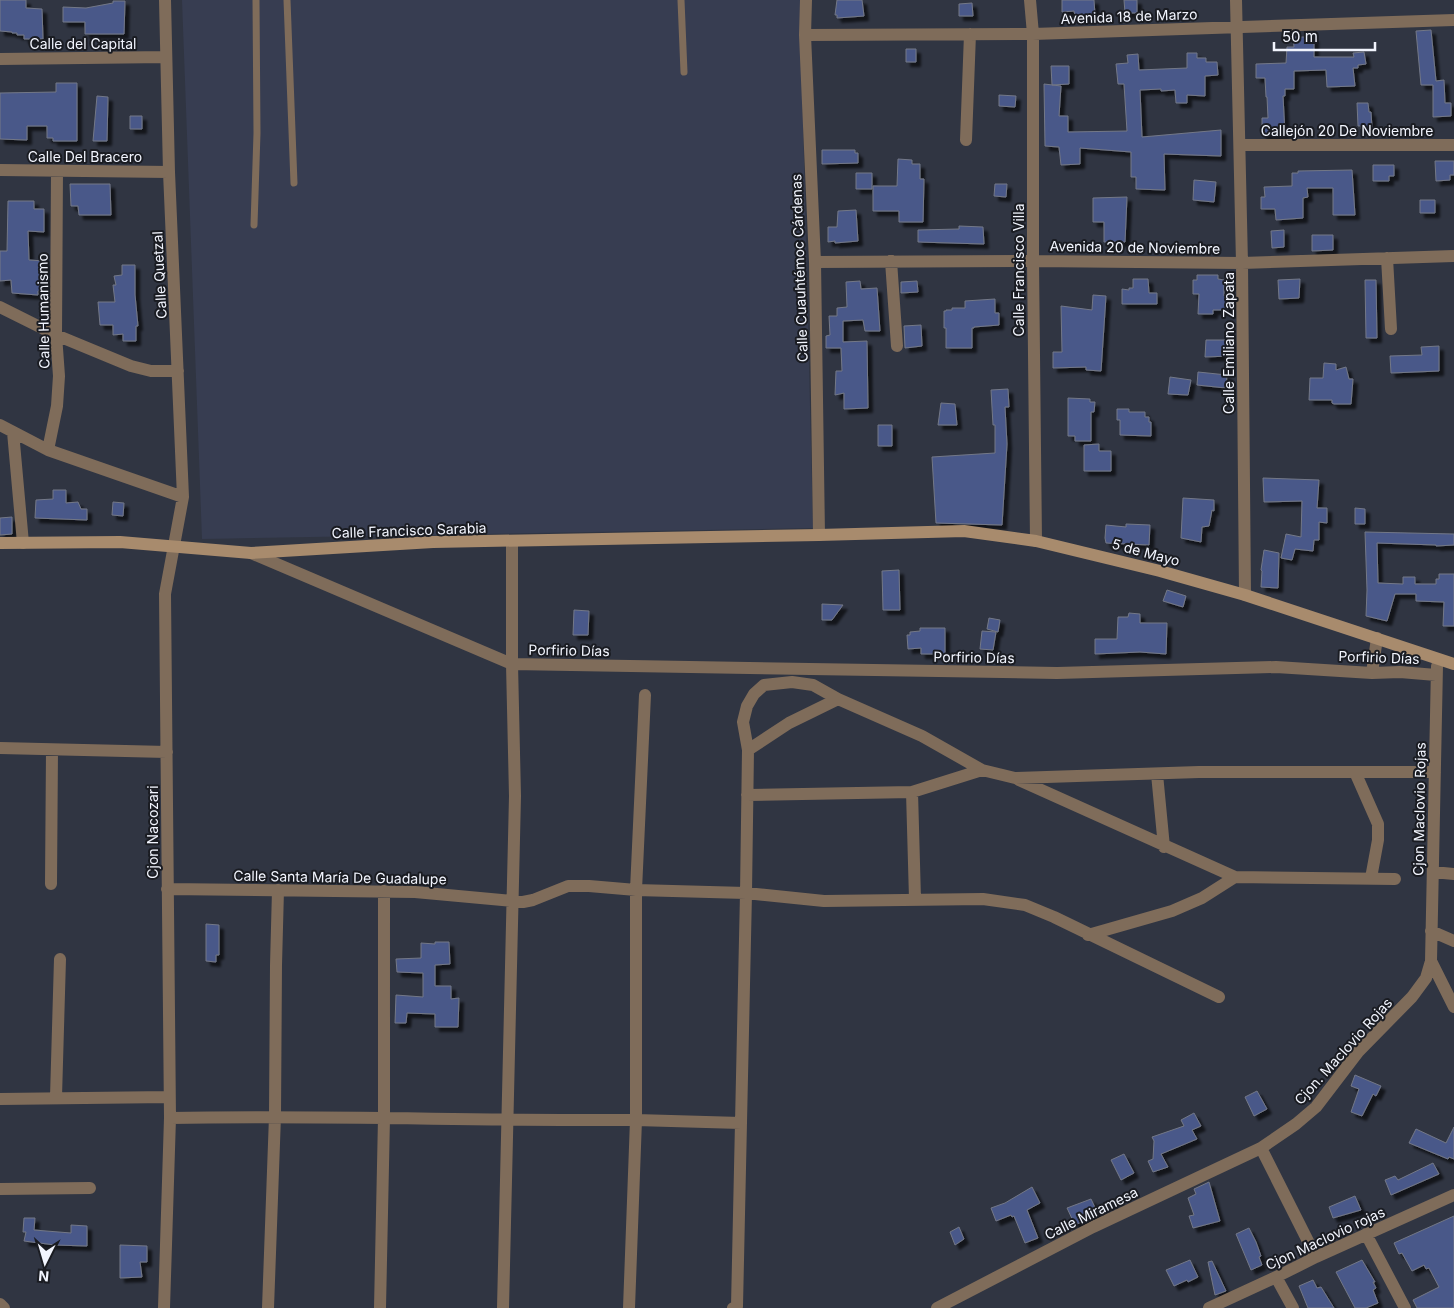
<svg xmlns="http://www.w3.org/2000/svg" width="1454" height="1308" font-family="Inter,sans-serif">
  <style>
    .built { fill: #373d51 }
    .building { fill: #4a5889; stroke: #737887; filter: url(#shadow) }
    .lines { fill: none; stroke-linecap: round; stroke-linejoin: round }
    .lane { stroke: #7f6c5a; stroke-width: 7 }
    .street { stroke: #7f6c5a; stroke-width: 12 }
    .secondary { stroke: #a88b6d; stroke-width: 12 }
    .labels { text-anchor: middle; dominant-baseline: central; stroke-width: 4; stroke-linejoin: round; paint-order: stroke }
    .street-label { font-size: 14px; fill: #f2f5fe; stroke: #1a1c22 }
  </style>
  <defs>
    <filter id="shadow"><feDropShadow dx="4.5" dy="4.5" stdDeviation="1" flood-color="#0009"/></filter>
  </defs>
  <rect width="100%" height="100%" fill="#303542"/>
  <path class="built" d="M182,0H800L813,528L202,539Z"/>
  <path class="building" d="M0,0H26V8L42,9L43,39H24V35H17V33H12V32L0,31Z
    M837,0H862L864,16L837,18V15H835Z
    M1062,0H1094L1095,15L1075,16L1074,11L1062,12Z
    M1124,0H1137V13H1125Z
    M113,1H125L124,34H85V22H63V7L86,8L113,3Z
    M972,3L973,16H959V4Z
    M1431,30L1436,81L1444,80L1445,103H1451V116L1433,117V85H1421L1416,31Z
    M1293,37H1314V57H1354L1353,53L1364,52L1366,64L1358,65V68H1353L1355,86L1327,87L1326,70L1294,71V89H1285V96H1283L1285,134L1262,135V118H1268L1267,97H1266L1265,78H1256V64L1286,63L1287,47H1294Z
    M906,49H916V62H906Z
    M1187,53H1197V58H1206V62H1217L1218,75L1205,76V96L1187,95V103H1176L1175,90L1161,91V89L1140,90L1142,137L1221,130V156L1164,154L1165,190L1136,189V177H1131V152L1080,148V164L1061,165L1059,147L1045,146L1044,84L1061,86L1059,116H1068V132L1127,131L1124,84H1118L1116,64L1128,63L1127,55L1138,54L1139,70L1187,68Z
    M1051,66H1069V84L1052,85Z
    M56,83H77V141H53V138H47V126H27V140L0,139V93L56,92Z
    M999,95L1016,96L1015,107L999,106Z
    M97,96L108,97L107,141H93Z
    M1357,103H1368L1369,112H1371L1372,128L1361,129V126H1358Z
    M130,116H142V129H130Z
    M822,150H855V153H858V163L822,164Z
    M898,159L912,160V164H920V179H924L923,222H899V211H873V186H897Z
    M1435,161H1454V175H1450V180L1436,181Z
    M1373,165H1394V176H1389V181H1373Z
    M1352,170L1355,215H1333V188H1307L1308,197L1303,198V218L1276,220L1275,209H1261V197H1265L1264,187L1292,186V173H1298V171Z
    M856,173H872V189H856Z
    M1194,180L1216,182L1214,202L1193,200Z
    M70,184H110L111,215H79L78,206H71Z
    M995,184H1007L1006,197L994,196Z
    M1127,197L1125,242H1104V222H1093V198Z
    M1420,200H1435V213H1420Z
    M8,201H34V209H44V232L28,231L29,260L45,261V292L38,291V295L12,293L11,280L0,281V251H7Z
    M856,210L858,241L835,243V241L828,242V227H837L838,211Z
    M959,226L983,227L984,244L918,242V230L959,229Z
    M1284,230V247L1272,248L1271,231Z
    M1312,235H1333V250L1312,251Z
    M122,265H135V295L138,326H136V341H123V334L113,335V325H100L98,302H115L113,285H116L114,276L122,275Z
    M1197,275H1218V279L1224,280V296H1229V310H1213V314H1198L1199,294H1193V280H1197Z
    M1133,279H1148L1149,293H1157V304H1122V289L1129,290V288H1133Z
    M1300,279L1299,298L1279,299L1278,280Z
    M1365,280H1376L1377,338H1366Z
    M860,281L861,289L877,288L880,331H865L863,320L843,321V342L867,341L868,408L844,409V393L835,395L836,371H842L841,348H826V336L830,335L829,316H837V308L847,307L846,282Z
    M917,281L918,292L901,293V282Z
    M1093,295L1106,296L1101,371L1086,370V367L1053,368V352H1062L1061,306L1092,310Z
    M995,299V313H999V325L974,327V328H972V348H946V328H944V311H946V310H952V308H965V301Z
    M921,325L922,346L905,348L904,326Z
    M1206,340H1230V356L1205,357Z
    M1439,346V371L1391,373L1390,356L1422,355L1421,347Z
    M1324,363L1336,364V370L1346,367L1349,379H1353L1351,404H1334L1332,403V400H1309L1310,378H1323Z
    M1198,372L1227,375L1226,388L1197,385Z
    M1170,377L1191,380L1188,395L1168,394Z
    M1008,389L1009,407H1005L1007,444L1002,525L936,523L932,457L995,453V425H993L991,390Z
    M1068,398L1090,399V402H1095L1094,412H1091V441H1075V436H1068Z
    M941,403L955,404L957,425H938Z
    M1117,409H1129V412H1145V417H1149V422H1151V436L1120,435V420H1117Z
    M878,425H892V446H878Z
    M1099,444V451H1111V471H1084V445Z
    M1263,478L1319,480L1317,508H1327V523L1319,522V540H1314L1313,551L1295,549L1292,560L1281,558L1286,534L1301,537L1302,501L1264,502Z
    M53,490H66V503L78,502L81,509H87V520L35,518L36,500L53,499Z
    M1183,498L1214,500V511L1212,510L1209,526L1202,527L1201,542L1181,538Z
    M113,502L124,503L123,516L112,515Z
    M1355,508L1365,509V524H1355Z
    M12,517V534L0,535V518Z
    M1126,524L1150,525L1149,545L1106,543L1105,538L1106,525L1126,527Z
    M1365,532L1454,534V545L1436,546V545L1377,543L1378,583L1403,584V577H1415V584H1436V579H1439V574H1454V626H1443L1444,602L1416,601V594H1395L1387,621L1366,616L1367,590Z
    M1264,550L1279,553L1278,588L1261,587L1262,571L1261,570Z
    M899,570L900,610H883L882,571Z
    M1167,590L1186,596L1183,607L1163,601Z
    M822,604L843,605L832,620H822Z
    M574,610L589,611L588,635H573Z
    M1129,613L1140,614V623H1167L1166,654L1140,652L1095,654V639H1117L1118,617H1128Z
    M989,618L1000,620L998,632L987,629Z
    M920,628H945V654H921V648L908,649L907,635H910V632L920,631Z
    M982,631L996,632L993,650L980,649Z
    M206,924L219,925V955H216V962L206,961Z
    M435,942H449L450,964L435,965V986H451V999L459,998L458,1027H435V1014L407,1013L406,1023H395L396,995L423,997V973L397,972L396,959L421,958V943L435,944Z
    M1355,1075L1381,1086L1376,1096L1373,1094L1362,1116L1351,1112L1359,1089L1351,1086Z
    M1257,1091L1267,1109L1254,1116L1245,1097Z
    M1194,1113L1201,1126L1192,1130L1197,1139L1161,1154L1168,1167L1153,1172L1148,1161L1153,1159L1154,1141L1152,1137L1184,1126L1181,1120Z
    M1454,1127V1159L1449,1157L1448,1159L1409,1143L1416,1129L1446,1143Z
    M1124,1154L1134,1173L1121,1180L1111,1160Z
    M1433,1163L1439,1174L1391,1195L1385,1180L1395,1176L1398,1180Z
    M1209,1182L1220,1221L1193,1228L1189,1216L1194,1215L1188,1198L1196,1194L1194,1189Z
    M1032,1187L1040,1203L1027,1210L1038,1238L1025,1243L1014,1216L1012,1217L1011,1215L996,1221L991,1208L1005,1203Z
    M1355,1196L1361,1210L1333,1218L1329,1207Z
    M1091,1199L1098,1214L1075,1225L1067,1208Z
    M1454,1216V1308H1417L1413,1300L1439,1287L1429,1268L1426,1269L1424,1265L1412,1271L1402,1253L1399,1254L1394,1243Z
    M24,1218H35L34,1230L71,1233V1225L87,1226V1246L55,1245L24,1241L26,1232H23Z
    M959,1227L964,1239L955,1245L950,1232Z
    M1249,1228L1256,1242L1261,1256L1259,1257L1262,1265L1251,1270L1236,1234Z
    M120,1245L147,1246V1262H140L142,1277L120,1278Z
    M1190,1260L1198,1277L1188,1282L1187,1280L1174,1286L1166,1270Z
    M1362,1260L1375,1282H1373L1376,1288L1373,1290L1378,1303L1366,1308H1355L1336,1272Z
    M1212,1261L1226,1291L1215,1295L1208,1262Z
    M1313,1280L1317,1288L1321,1287L1334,1308H1308L1299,1286Z"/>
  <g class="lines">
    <path class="lane" d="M287,0L294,183
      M681,0L684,72
      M254,225L257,133L256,0"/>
    <path class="street" d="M806,0L805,35L815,262L819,535
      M1030,0L1033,34V261L1036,541
      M1236,0L1242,263L1245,595
      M805,35L1033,34L1454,20
      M0,59L166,57
      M966,140L970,34
      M1240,145H1454
      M0,170L169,172
      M1387,258L1391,329
      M891,261L897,346
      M815,262L1033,261L1242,263L1454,256
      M0,307L56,335L131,366L151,371H178
      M0,425L48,450L183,497
      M13,432L23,543
      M48,450L57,406L59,376L56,335L57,171
      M251,553L512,664L1057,673L1276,667L1372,673L1400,672L1436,675
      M1372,673L1377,638
      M0,748L167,752
      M748,750L789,723L838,699
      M1355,772L1378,824V840L1371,878
      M1157,774L1164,847
      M1019,780L1235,877L1202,898L1172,911L1088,935
      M912,792L915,899
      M747,795L912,792L982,770
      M1433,872L1454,874
      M1235,877L1395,879
      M51,884L52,750
      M167,889L415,892L523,902L533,900L568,886H589L636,890L746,893L748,750L743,722L747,706L754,694L764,685L792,682L813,685L838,699L922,736L982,770L1015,778L1199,772H1435
      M1431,931L1454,941
      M1431,961L1454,1007
      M56,1097L60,959
      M0,1099L169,1097
      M170,1118C325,1115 481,1121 636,1120V890L645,695
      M1261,1148L1316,1257
      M0,1189L90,1188
      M1366,1234L1405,1308
      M1276,1277L1293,1308
      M0,1304L4,1308
      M164,1308L170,1118L165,594L183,497L169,172L165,0
      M268,1308L275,1116L276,965L278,890
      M380,1308L384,1118V891
      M503,1308L515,796L512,664V541
      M629,1308L636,1120L741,1123
      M733,1308L737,1306L746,893L824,901L983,899L1025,905L1054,917L1219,997
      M937,1308L1093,1227L1261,1148L1296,1124L1316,1107L1358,1052L1412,997L1426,978L1431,961L1437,666
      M1209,1308L1276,1277L1316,1257L1454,1195"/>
    <path class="secondary" d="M0,543L120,542L251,553L433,542L819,535L964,531L1036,541L1160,571L1245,595L1454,664"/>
  </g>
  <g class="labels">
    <g class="street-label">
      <text transform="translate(1129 16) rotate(-2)">Avenida 18 de Marzo</text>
      <text x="83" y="43">Calle del Capital</text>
      <text x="1347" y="130">Callejón 20 De Noviembre</text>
      <text x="85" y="156">Calle Del Bracero</text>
      <text transform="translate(1135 247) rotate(1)">Avenida 20 de Noviembre</text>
      <text transform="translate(799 268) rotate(-92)">Calle Cuauhtémoc Cárdenas</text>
      <text transform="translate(1018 270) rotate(-90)">Calle Francisco Villa</text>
      <text transform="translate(159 275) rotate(-93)">Calle Quetzal</text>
      <text transform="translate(43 311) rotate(-91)">Calle Humanismo</text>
      <text transform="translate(1228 343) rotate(-90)">Calle Emiliano Zapata</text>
      <text transform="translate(409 530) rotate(-2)">Calle Francisco Sarabia</text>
      <text transform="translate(1146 552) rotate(15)">5 de Mayo</text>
      <text transform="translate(569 650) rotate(1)">Porfirio Días</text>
      <text transform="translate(974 657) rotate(1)">Porfirio Días</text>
      <text transform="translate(1379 657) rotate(2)">Porfirio Días</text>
      <text transform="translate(1419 809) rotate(-89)">Cjon Maclovio Rojas</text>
      <text transform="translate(152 832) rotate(-90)">Cjon Nacozari</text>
      <text transform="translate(340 877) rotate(1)">Calle Santa María De Guadalupe</text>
      <text transform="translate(1343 1051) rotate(-48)">Cjon. Maclovio Rojas</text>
      <text transform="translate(1091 1213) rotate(-26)">Calle Miramesa</text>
      <text transform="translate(1325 1238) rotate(-25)">Cjon Maclovio rojas</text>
    </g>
  </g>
  <g transform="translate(45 1263) rotate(185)" stroke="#1a1c22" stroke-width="4" paint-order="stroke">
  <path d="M0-4L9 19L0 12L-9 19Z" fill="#f2f5fe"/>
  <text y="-8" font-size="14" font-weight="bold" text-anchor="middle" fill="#f2f5fe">N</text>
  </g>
  <path d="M1274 42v8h101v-8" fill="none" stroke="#f2f5fe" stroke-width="2.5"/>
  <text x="1282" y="42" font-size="15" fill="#f2f5fe" stroke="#1a1c22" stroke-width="4" paint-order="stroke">50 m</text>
</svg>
